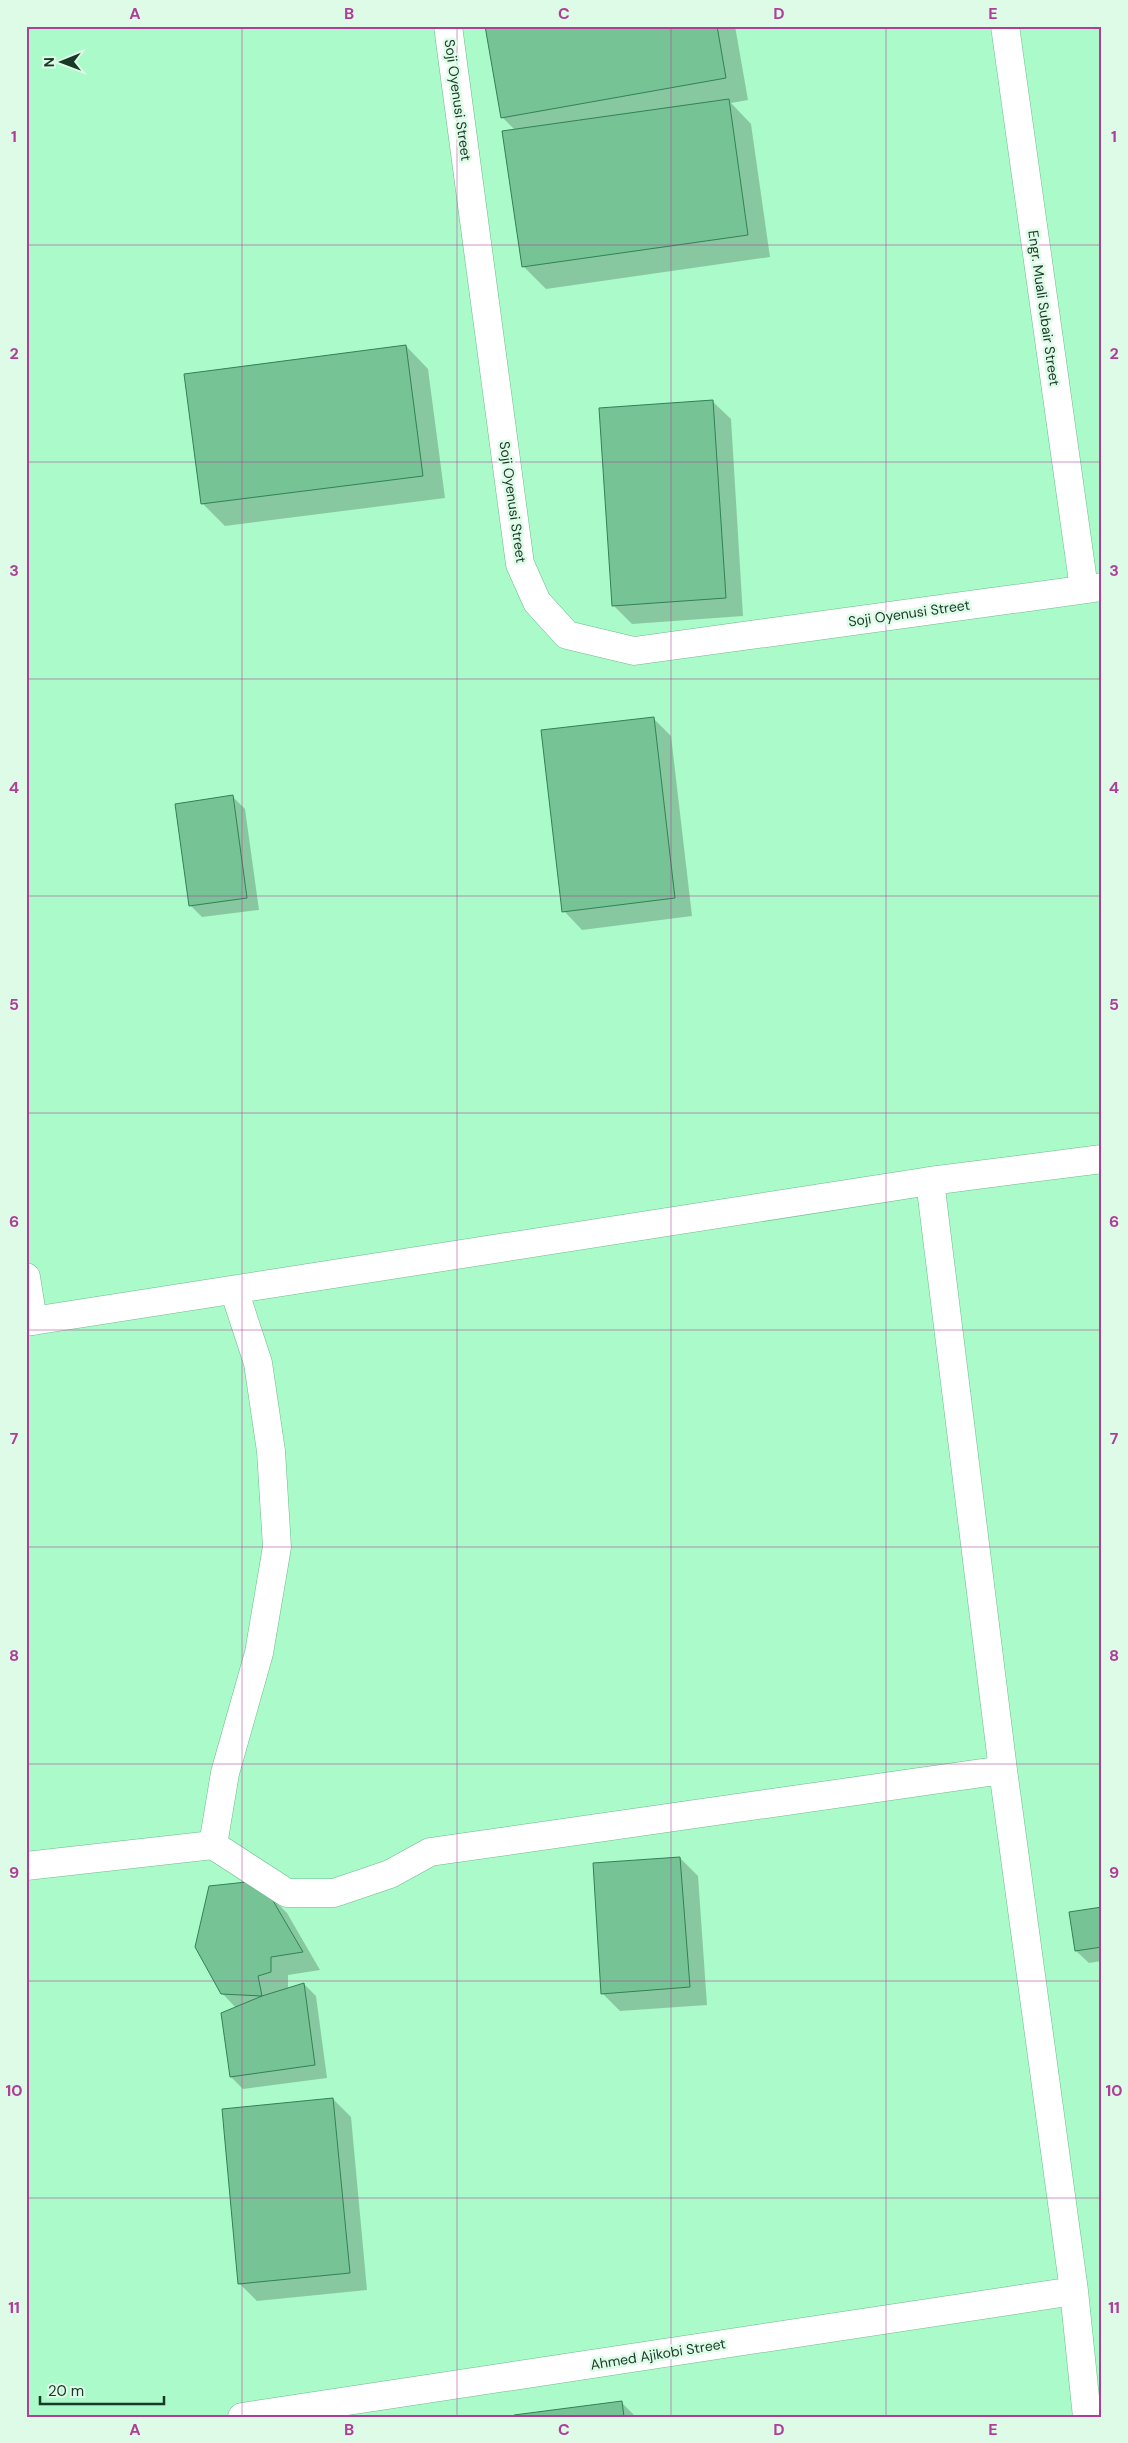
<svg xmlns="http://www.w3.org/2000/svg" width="1128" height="2443" font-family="'DM Sans',sans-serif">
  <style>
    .shadow { fill: #0003 }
    .building { fill: #76c496; stroke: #328156 }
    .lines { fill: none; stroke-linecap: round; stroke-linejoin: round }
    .street-casing { stroke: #6dbb8d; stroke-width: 29 }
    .street { stroke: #fff; stroke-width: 28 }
    .grid { fill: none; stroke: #b03e99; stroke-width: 1; stroke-opacity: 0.55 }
    .labels { text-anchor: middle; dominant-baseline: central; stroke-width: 5; stroke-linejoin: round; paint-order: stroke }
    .street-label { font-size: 14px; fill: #183927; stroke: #ddfbe7 }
    .neatline { fill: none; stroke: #b03e99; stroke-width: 2 }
    .grid-label { font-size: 16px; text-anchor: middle; font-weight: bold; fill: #b03e99 }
  </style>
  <rect width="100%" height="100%" fill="#abfac9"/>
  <path class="shadow" d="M486,26H735L748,100L731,103L751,124L770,257L546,289L523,266L516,131L502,117Z
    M406,346L428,369L445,498L225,526L202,503Z
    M712,401L731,419L743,616L632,624L614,606L601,409Z
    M653,718L671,736L692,916L582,930L564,911Z
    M232,796L245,809L259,910L202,917L190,905Z
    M680,1858L698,1876L707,2005L620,2011L602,1993Z
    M256,1882L287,1913L320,1970L288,1975V1989L304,1984L316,1996L327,2078L243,2089L231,2077L236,2008L222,1993Z
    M1102,1908V1961L1089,1963L1076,1951Z
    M333,2099L351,2117L367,2290L257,2301L239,2283Z
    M621,2402L636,2417H515Z"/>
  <path class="building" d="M485,26H717L726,78L501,118Z
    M729,99L748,235L522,267L502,131Z
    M406,345L423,476L201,504L184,374Z
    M713,400L726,598L612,606L599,408Z
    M654,717L675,898L562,912L541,730Z
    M233,795L247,898L189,906L175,804Z
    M680,1857L690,1987L601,1994L593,1863Z
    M256,1881L269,1894L303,1952L271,1957V1972L258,1976L262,1996L221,1994L195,1947L209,1886Z
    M1102,1907V1947L1075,1951L1069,1912Z
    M304,1983L315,2065L230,2077L221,2013L262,1996Z
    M333,2098L350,2273L238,2284L222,2109Z
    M622,2401L624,2417H514V2415Z"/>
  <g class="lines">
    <defs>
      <path id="street" d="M448,26L520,564L537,602L567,635L634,651L1102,587
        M1005,26L1084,589
        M930,1181L1003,1770L1074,2291L1087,2417
        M26,1277L33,1321
        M26,1322L930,1181L1102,1159
        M213,1845L287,1893H334L390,1874L430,1852L1003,1770
        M26,1866L213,1845L225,1773L259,1653L277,1547L271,1451L258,1363L234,1290
        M242,2417L1074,2291"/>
    </defs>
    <use href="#street" class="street-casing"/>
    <use href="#street" class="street"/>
  </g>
  <path class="grid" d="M242,26V2417M457,26V2417M671,26V2417M886,26V2417M26,245H1102M26,462H1102M26,679H1102M26,896H1102M26,1113H1102M26,1330H1102M26,1547H1102M26,1764H1102M26,1981H1102M26,2198H1102"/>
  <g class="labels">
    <g class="street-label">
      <text transform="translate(458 100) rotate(82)">Soji Oyenusi Street</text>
      <text transform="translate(1044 308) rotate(82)">Engr. Muali Subair Street</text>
      <text transform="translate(513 502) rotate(82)">Soji Oyenusi Street</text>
      <text transform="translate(909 613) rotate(-8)">Soji Oyenusi Street</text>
      <text transform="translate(658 2354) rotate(-9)">Ahmed Ajikobi Street</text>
    </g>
  </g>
  <rect width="1128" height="2443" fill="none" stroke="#ddfbe7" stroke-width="55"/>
  <g transform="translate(62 62) rotate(269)" stroke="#ddfbe7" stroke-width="4" paint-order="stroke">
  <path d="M0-4L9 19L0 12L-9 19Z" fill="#183927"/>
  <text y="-8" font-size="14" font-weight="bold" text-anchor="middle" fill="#183927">N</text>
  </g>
  <path d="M40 2396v8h124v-8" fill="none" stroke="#183927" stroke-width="2.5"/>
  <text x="48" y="2396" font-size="15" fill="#183927" stroke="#ddfbe7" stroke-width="4" paint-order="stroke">20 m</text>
  <rect x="28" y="28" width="1072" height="2388" class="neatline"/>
  <g class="grid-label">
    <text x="135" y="19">A</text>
    <text x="349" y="19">B</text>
    <text x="564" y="19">C</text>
    <text x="779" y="19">D</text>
    <text x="993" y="19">E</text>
    <text x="14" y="142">1</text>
    <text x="1114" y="142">1</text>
    <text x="14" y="359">2</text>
    <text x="1114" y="359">2</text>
    <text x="14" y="576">3</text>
    <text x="1114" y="576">3</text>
    <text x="14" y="793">4</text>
    <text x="1114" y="793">4</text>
    <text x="14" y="1010">5</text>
    <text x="1114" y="1010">5</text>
    <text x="14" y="1227">6</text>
    <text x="1114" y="1227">6</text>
    <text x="14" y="1444">7</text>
    <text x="1114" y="1444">7</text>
    <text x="14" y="1661">8</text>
    <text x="1114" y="1661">8</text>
    <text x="14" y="1878">9</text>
    <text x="1114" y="1878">9</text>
    <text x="14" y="2096">10</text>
    <text x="1114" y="2096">10</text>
    <text x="14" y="2313">11</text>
    <text x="1114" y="2313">11</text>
    <text x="135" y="2435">A</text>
    <text x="349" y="2435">B</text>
    <text x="564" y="2435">C</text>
    <text x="779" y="2435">D</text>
    <text x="993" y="2435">E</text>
  </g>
</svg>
